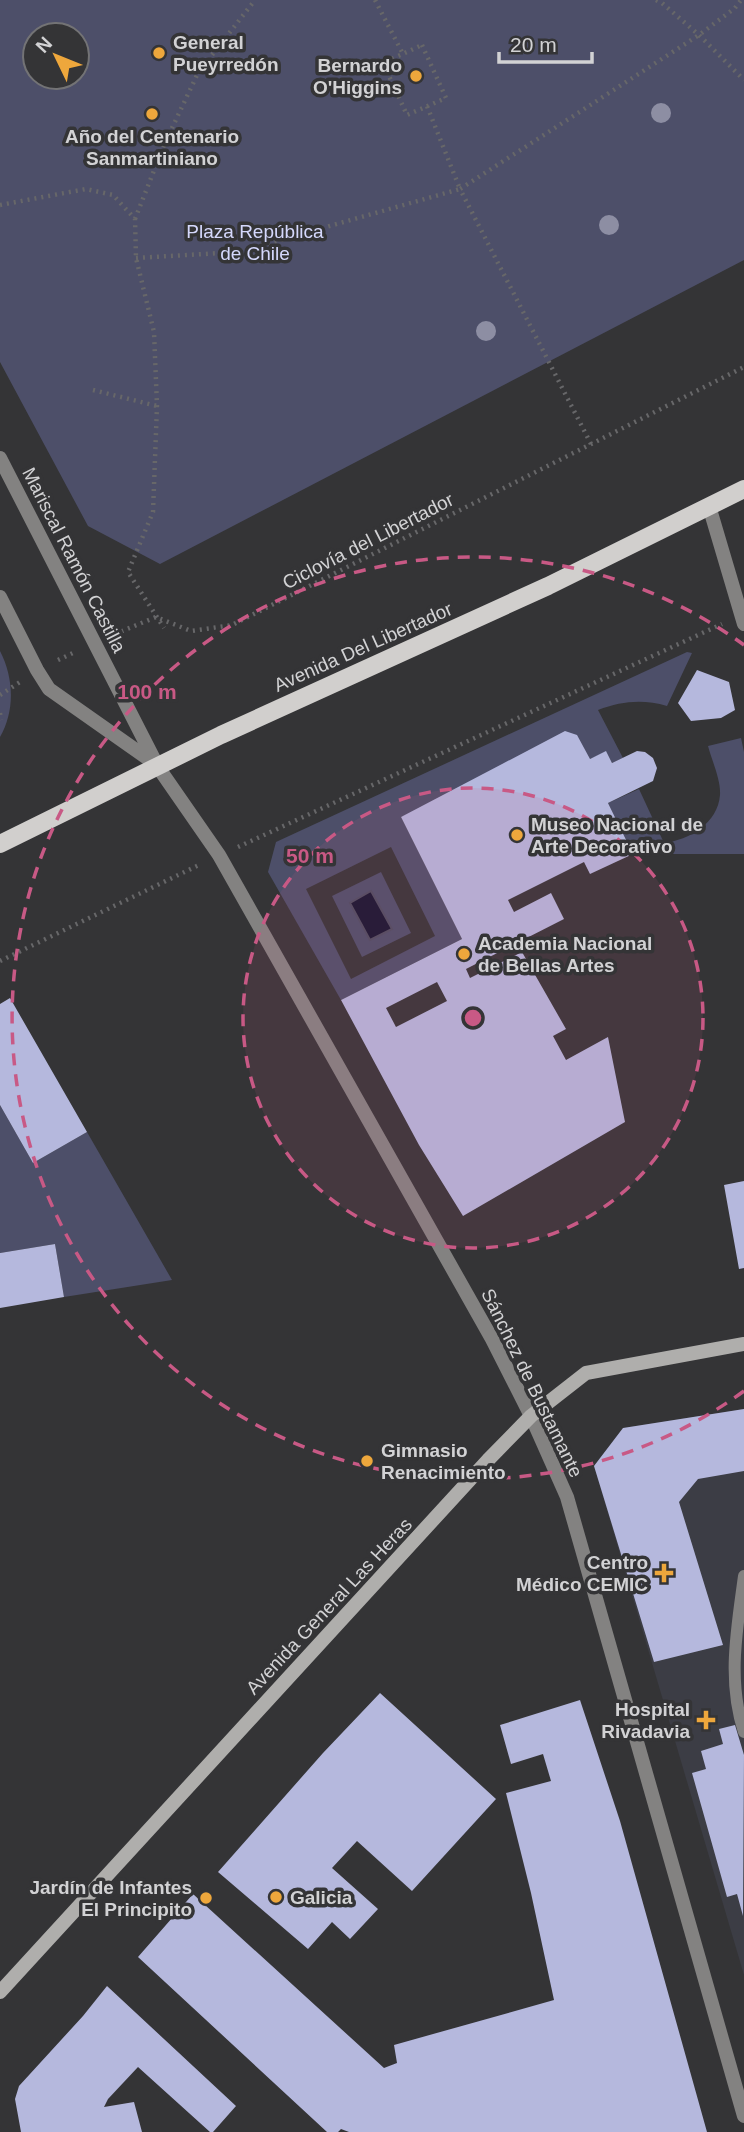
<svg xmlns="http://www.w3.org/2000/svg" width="744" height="2132" font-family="Arial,sans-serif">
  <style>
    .built { fill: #3c3d45 }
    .green { fill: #4d4f69; fill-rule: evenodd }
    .water { fill: #14142f; stroke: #4d4d60; stroke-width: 2 }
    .building { fill: #b5b8dd; fill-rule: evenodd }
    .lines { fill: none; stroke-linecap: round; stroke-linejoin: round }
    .path { stroke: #676769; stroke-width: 4.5; stroke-dasharray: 2 5; stroke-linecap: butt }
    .lane { stroke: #838281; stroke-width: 12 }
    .street { stroke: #838281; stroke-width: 14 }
    .secondary { stroke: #afaeac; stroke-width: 14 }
    .primary { stroke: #d1cfcd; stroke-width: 18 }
    .tree { fill: #8d8ea3 }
    .ring { fill: none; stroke: #c85985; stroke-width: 3.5; stroke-dasharray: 12 9 }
    .poi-dot { fill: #eea73c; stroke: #343436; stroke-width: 2.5 }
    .labels { text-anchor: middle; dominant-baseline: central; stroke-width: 7; stroke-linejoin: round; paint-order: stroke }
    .poi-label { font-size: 19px; font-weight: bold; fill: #d2d2d4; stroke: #343436; text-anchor: start }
    .park-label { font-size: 19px; fill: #d5d8fc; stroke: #343436 }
    .street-label { font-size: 19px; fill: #d2d2d4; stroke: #343436 }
    .centre { fill: #c85985; stroke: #343436; stroke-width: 3.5 }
    .ring-label { font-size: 21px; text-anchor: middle; font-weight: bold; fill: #c85985; stroke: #343436; stroke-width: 7; stroke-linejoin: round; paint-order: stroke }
  </style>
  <rect width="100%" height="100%" fill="#343436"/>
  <path class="built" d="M744,1409V1975L594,1466L623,1428Z"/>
  <path class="green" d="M0,0H744V260L160,564L88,526L0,362ZM35,35H77V77H35Z
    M0,651C14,678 15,711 0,737Z
    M687,652L692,653L667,706C643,699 622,701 598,710L623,758L612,763L606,752L590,759L401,817L462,939L341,1000L268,872L276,842ZM391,847L435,936L351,979L306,889Z
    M741,738L744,752V854H633L608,803L639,789L664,843C689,840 718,823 720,795C721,780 712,761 708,746Z
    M381,872L411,933L362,957L332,896Z
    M0,1105L33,1163L87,1132L172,1280L64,1297L55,1244L0,1253Z"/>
  <path class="water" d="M371,891L392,929L370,940L350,903Z"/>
  <path class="building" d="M697,670L729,682L735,710L721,718L691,721L678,703Z
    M565,731L577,735L590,759L606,751L612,763L637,751L645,752L653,758L657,768L653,781L608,803L633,854L590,874L584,862L508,900L514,912L551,893L564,919L466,969L470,978L522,952L566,1029L553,1036L566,1060L608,1037L625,1122L463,1216L419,1145L341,1000L462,939L401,817ZM437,982L447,1001L396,1027L386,1008Z
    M10,998L87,1132L33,1163L0,1105V1004Z
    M744,1181V1268L739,1269L724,1185Z
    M55,1244L64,1297L0,1308V1253Z
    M744,1409V1471L698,1479L679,1502L723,1645L654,1662L594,1466L623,1428Z
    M380,1693L496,1799L412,1891L357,1841L332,1868L378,1909L350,1939L332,1922L308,1949L218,1872L323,1753Z
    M580,1700L620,1821L707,2132H349L341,2129L338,2132H327L138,1957L193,1894L384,2068L397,2063L394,2045L554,2000L531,1893L506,1793L551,1781L543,1754L511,1764L500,1725Z
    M735,1725L744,1755L743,1916L737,1894L727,1897L692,1773L706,1769L701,1751L723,1744L719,1729Z
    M107,1986L236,2106L213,2132H210L138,2067L108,2099L104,2107L134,2102L142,2132H21L15,2099L19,2086L83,2016Z"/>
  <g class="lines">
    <path class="path" d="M375,0L403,54
      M656,0L662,3L699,35L744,80
      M422,45L446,98L407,115L383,63Z
      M0,205L86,189L113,195L135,219L136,258L154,332L157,406L153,512L128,572L164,628
      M135,219L164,145L198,73L255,0
      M136,258L238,252L460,189L427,106
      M93,390L157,406
      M591,444L460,189L699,35L735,8L741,0
      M115,634L156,617L191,631L232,625L744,367
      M58,660L75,652
      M0,695L20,682
      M0,713L1,720
      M238,847L722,624
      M0,961L201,864"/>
    <path class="lane" d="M744,1576C737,1629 727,1680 744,1732"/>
    <path class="street" d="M0,458L158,767L219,855L492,1339L531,1416L567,1497L744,2116
      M709,506L744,624
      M0,597L37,670L49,689L157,765"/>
    <path class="secondary" d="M0,1992L488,1460L531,1416L586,1373L744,1344"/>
    <path class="primary" d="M0,844L221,735L548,586L744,489"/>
  </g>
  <g class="tree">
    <circle cx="661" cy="113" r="10"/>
    <circle cx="609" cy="225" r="10"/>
    <circle cx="486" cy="331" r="10"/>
  </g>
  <circle cx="473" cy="1018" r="230" fill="#c85985" fill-opacity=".12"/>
  <g class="ring">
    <circle cx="473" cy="1018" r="230"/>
    <path d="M744 1391A461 461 0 1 1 744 645"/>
  </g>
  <g class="poi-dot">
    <circle cx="159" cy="53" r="7"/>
    <circle cx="416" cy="76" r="7"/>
    <circle cx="152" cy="114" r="7"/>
    <circle cx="517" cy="835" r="7"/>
    <circle cx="464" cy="954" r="7"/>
    <circle cx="367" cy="1461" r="7"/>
    <path d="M660.5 1562.5h7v7h7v7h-7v7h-7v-7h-7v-7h7z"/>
    <path d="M702.5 1709.5h7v7h7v7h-7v7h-7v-7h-7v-7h7z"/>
    <circle cx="276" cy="1897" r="7"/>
    <circle cx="206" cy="1898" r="7"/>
  </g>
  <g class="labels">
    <g class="poi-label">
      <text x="173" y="42">General<tspan x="173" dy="22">Pueyrredón</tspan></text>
      <text x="402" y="65" text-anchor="end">Bernardo<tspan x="402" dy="22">O'Higgins</tspan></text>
      <text x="152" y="136" text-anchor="middle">Año del Centenario<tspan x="152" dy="22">Sanmartiniano</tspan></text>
      <text x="531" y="824">Museo Nacional de<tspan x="531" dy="22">Arte Decorativo</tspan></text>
      <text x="478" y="943">Academia Nacional<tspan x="478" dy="22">de Bellas Artes</tspan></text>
      <text x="381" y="1450">Gimnasio<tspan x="381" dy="22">Renacimiento</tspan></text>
      <text x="648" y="1562" text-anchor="end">Centro<tspan x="648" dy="22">Médico CEMIC</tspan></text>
      <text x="690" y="1709" text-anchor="end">Hospital<tspan x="690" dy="22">Rivadavia</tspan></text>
      <text x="192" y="1887" text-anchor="end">Jardín de Infantes<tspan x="192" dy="22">El Principito</tspan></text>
      <text x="290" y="1897">Galicia</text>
    </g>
    <g class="park-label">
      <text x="255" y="231">Plaza República<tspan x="255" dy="22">de Chile</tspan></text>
    </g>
    <g class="street-label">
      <text transform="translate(368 541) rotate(-27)">Ciclovía del Libertador</text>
      <text transform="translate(74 560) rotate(63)">Mariscal Ramón Castilla</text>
      <text transform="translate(363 647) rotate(-24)">Avenida Del Libertador</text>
      <text transform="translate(532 1383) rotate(64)">Sánchez de Bustamante</text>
      <text transform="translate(329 1606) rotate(-47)">Avenida General Las Heras</text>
    </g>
  </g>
  <circle cx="473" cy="1018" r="10" class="centre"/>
  <g class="ring-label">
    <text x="147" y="699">100 m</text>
    <text x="310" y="863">50 m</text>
  </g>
  <g transform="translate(56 56) rotate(313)"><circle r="33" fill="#343436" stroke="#737375" stroke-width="2"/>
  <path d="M0-5L12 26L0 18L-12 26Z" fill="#eea73c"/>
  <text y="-10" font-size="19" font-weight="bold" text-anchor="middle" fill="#d2d2d4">N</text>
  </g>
  <path d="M499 52v10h93v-10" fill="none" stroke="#d2d2d4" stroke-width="3.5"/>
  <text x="510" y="52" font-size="21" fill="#d2d2d4" stroke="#343436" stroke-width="5" paint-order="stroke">20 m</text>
</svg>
